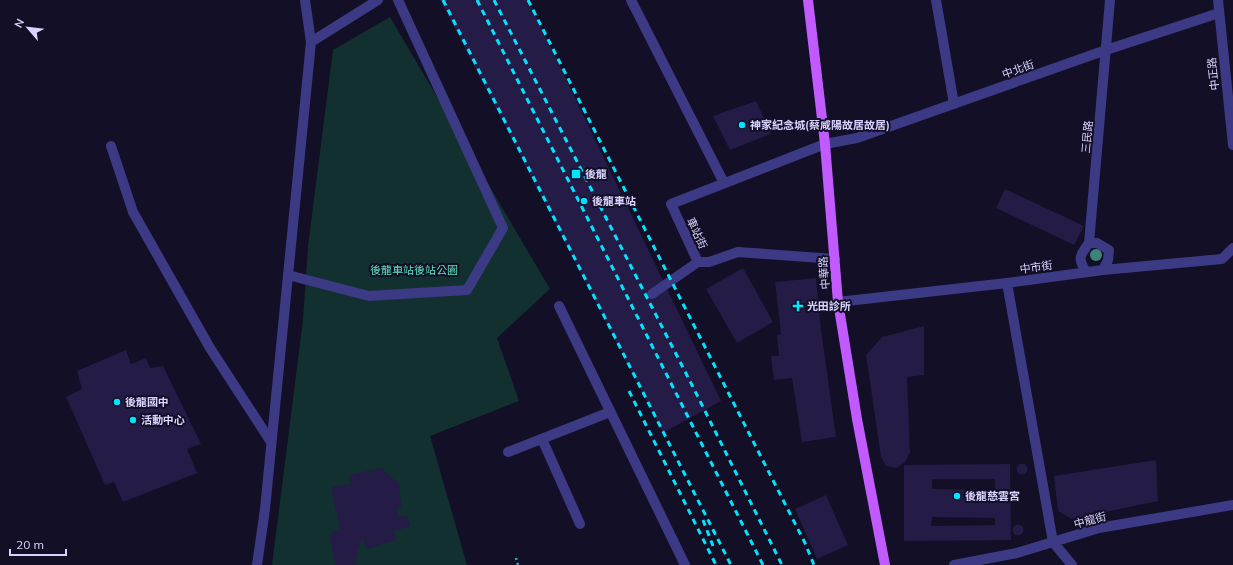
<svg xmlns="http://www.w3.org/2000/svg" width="1233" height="565" font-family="Mulish,'Noto Sans TC',sans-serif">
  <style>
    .green { fill: #12302f }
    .building { fill: #241b47; fill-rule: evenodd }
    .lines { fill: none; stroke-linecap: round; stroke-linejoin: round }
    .path { stroke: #2fb8b0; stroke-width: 2.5; stroke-dasharray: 2 3; stroke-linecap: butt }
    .minor { stroke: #3d3a85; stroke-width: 10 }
    .major { stroke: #c25bff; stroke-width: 10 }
    .rail { stroke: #00e5ff; stroke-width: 3; stroke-dasharray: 6 5; stroke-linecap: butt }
    .tree { fill: #3d827b }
    .poi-dot { fill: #00e5ff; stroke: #130f26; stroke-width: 1.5 }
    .labels { text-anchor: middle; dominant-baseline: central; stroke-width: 4; stroke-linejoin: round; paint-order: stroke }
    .street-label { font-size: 11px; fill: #d9d4ff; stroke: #130f26 }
    .poi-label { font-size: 11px; font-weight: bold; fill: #d9d4ff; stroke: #130f26; text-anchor: start }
    .park-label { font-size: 11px; fill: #5fe0c0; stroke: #130f26 }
  </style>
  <rect width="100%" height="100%" fill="#130f26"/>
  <path class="green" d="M390,17L550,289L497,338L519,401L430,436L467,565H272L303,320L308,246L333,50Z"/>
  <path class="building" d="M440,0H528L721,401L663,433Z
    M756,101L771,134L730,150L713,116Z
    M1005,189L1084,226L1074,245L996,208Z
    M743,268L773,322L737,343L706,289Z
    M816,278L821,330L836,437L802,442L792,378L774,380L771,356H779L777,335L781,334L775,282Z
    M924,326V375L907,377L910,453L905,462L897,468L886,466L881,457L866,355L882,337Z
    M126,350L131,364L146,358L150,368L163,366L201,444L187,449L197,473L123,502L114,482L105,485L66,397L82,389L77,371Z
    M1156,460L1158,501L1072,519L1058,511L1054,476Z
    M1016.5 469a5.5 5.5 0 1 1 11 0a5.5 5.5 0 1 1-11 0Z
    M1010,464L1011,540L904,541V465ZM932,479H995V490L932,489ZM932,517L995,518V525L931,526Z
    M381,468L399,484L401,507L396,510L399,517L407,515L410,526L394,531L396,540L367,549L362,537L354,565H336L329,534L340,530L331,487L351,484L350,475Z
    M826,495L848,545L817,559L795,509Z
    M1012.5 530a5.5 5.5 0 1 1 11 0a5.5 5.5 0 1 1-11 0Z"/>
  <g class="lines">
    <path class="path" d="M516,558L518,565"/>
    <path class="minor" d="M631,0L724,183
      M936,0L954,104
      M1218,0L1233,145
      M311,42L378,0
      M111,146L133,212L210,348L271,442
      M1089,243H1097L1109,250L1108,260L1103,270
      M835,259L738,252L709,262H698L671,204L825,144L857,138L1106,50L1219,13
      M1086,272C1077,257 1080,256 1089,243L1110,0
      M288,275L369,296L467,290L503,228L398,0
      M1007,283L1053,542L1072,565
      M652,294L698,262
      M838,302L1007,283L1103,270L1222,259L1233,248
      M559,306L685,565
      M542,439L580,524
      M508,452L610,412
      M257,565L265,509L311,42L305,0
      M954,565L1017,553L1099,528L1233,505"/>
    <path class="major" d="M808,0L825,144L838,302L857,419L885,565"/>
    <path class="rail" d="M443,0L731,565
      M477,0L763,565
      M494,0L693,387L782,565
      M528,0L805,543L814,565
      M629,391L716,565
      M703,520L713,546"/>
  </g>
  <circle class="tree" cx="1096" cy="255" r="6"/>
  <g class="poi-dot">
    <circle cx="742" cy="125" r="4"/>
    <rect x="571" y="169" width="10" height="10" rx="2"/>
    <circle cx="584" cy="201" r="4"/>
    <path d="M796 300h4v4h4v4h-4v4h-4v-4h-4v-4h4z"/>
    <circle cx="117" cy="402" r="4"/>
    <circle cx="133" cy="420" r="4"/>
    <circle cx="957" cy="496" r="4"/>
  </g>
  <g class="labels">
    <g class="street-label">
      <text transform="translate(1018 69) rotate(-20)">中北街</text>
      <text transform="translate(1213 74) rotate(-96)">中正路</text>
      <text transform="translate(1087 137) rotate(-85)">三民路</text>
      <text transform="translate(697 233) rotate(65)">車站街</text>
      <text transform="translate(1036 267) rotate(-8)">中市街</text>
      <text transform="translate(824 273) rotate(-94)">中華路</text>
      <text transform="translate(1090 520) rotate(-15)">中龍街</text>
    </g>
    <g class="poi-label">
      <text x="750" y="125">神家紀念城(蔡咸陽故居故居)</text>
      <text x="585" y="174">後龍</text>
      <text x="592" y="201">後龍車站</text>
      <text x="807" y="306">光田診所</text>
      <text x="125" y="402">後龍國中</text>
      <text x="141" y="420">活動中心</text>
      <text x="965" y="496">後龍慈雲宮</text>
    </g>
    <g class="park-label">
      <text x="414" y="270">後龍車站後站公園</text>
    </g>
  </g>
  <g transform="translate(28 28) rotate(298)" stroke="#130f26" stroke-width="3" paint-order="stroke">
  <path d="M0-3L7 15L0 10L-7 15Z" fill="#d9d4ff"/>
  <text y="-6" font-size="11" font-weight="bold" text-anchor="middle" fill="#d9d4ff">N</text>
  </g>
  <path d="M10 549v6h56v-6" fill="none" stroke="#d9d4ff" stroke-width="2"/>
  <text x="16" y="549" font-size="12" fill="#d9d4ff" stroke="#130f26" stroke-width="3" paint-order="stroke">20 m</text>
</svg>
